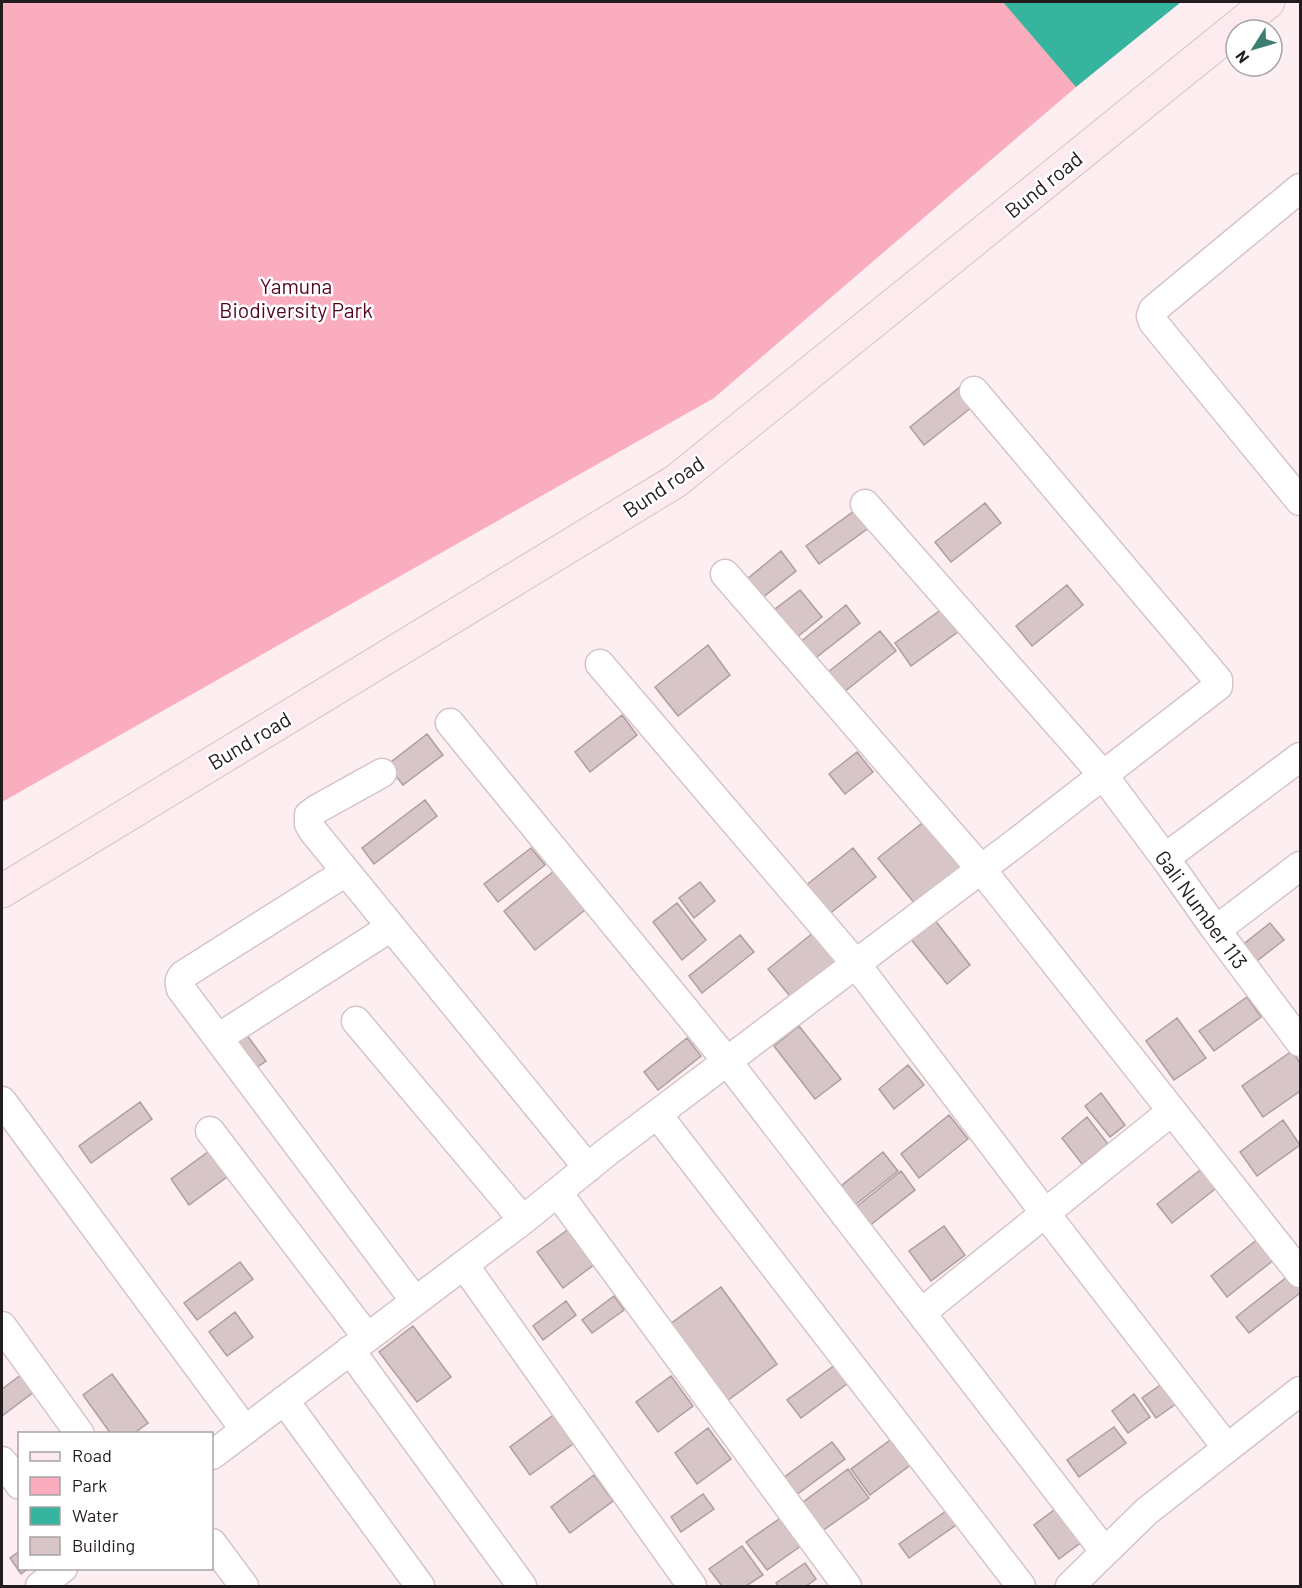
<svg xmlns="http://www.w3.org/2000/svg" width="1302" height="1588" font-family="Barlow,sans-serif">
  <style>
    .green { fill: #faadbe }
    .water { fill: #37b49e }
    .building { fill: #d7c5c8; stroke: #af9ea1; stroke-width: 1.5 }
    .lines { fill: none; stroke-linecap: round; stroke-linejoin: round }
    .street-casing { stroke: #d6c4c7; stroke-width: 31 }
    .secondary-casing { stroke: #d6c4c7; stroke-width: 35 }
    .street { stroke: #fff; stroke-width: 28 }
    .secondary { stroke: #fdeaee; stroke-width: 33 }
    .labels { text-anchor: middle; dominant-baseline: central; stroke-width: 5; stroke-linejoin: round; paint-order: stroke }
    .street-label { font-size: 21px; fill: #231c1e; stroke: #fff }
    .park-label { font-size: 21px; fill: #550325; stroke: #fff }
  </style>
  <rect width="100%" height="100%" fill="#fdeef1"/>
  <path class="green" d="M2,2H1175L714,398L2,802Z"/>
  <path class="water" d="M1003,2H1181L1076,87Z"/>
  <path class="building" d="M961,386L976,404L924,445L910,427Z
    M985,503L1001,523L951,562L935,542Z
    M861,506L874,524L819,564L806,546Z
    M781,551L796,571L762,598L747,579Z
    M1067,585L1083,605L1032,646L1016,626Z
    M800,590L822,617L796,638L774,610Z
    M846,605L860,623L813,660L799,643Z
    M942,609L959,631L911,666L895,643Z
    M880,631L896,651L844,692L828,672Z
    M708,645L730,675L678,716L655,687Z
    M622,715L637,735L590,772L575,752Z
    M427,734L443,755L403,785L387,765Z
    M857,752L873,772L845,794L829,774Z
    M425,800L437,816L374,864L362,848Z
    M926,820L963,866L915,904L878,858Z
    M531,848L545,865L498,902L484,884Z
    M853,848L876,877L823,919L800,890Z
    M554,871L585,910L535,950L504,911Z
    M700,882L715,901L694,918L679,898Z
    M677,903L706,940L682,960L653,922Z
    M934,919L970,965L947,984L910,938Z
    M1270,923L1284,940L1253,964L1240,947Z
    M813,933L839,964L793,1000L768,969Z
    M740,935L754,952L702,993L689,976Z
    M1247,997L1261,1017L1214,1051L1199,1031Z
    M1177,1018L1206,1058L1174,1080L1146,1041Z
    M799,1026L841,1079L815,1099L774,1046Z
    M243,1030L266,1061L246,1075L224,1044Z
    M687,1038L701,1056L658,1090L644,1072Z
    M1292,1051L1300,1063V1091L1263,1117L1242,1086Z
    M908,1065L924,1085L894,1109L879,1089Z
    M1101,1093L1125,1125L1110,1137L1085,1106Z
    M140,1102L152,1119L91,1163L79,1146Z
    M949,1115L968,1139L919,1178L901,1154Z
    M1087,1117L1108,1144L1082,1164L1062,1138Z
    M1283,1120L1300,1145L1257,1176L1240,1152Z
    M216,1146L235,1171L189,1205L171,1179Z
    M883,1152L898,1171L855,1205L841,1186Z
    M1209,1163L1224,1182L1172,1223L1157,1204Z
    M901,1171L915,1190L864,1230L850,1212Z
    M573,1226L599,1261L563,1288L537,1252Z
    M944,1226L965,1255L931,1281L909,1251Z
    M1263,1235L1280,1255L1227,1297L1211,1276Z
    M240,1262L253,1279L197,1320L184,1303Z
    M1292,1273L1300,1284V1293L1249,1333L1236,1317Z
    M721,1287L777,1364L723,1404L666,1327Z
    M614,1296L624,1310L592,1333L582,1320Z
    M566,1301L576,1315L543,1340L533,1326Z
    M235,1312L253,1337L227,1356L209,1332Z
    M413,1326L451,1377L417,1402L379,1352Z
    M835,1365L848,1383L801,1418L787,1400Z
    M22,1374L35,1391L2,1416V1389Z
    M112,1374L148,1423L133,1434H111L83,1395Z
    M671,1376L693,1406L658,1432L636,1402Z
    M1166,1381L1180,1401L1156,1418L1142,1398Z
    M1134,1394L1150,1417L1128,1433L1112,1411Z
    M556,1413L577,1441L530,1475L510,1447Z
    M1114,1427L1126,1443L1079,1477L1067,1460Z
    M708,1428L731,1459L697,1484L675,1453Z
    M901,1432L920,1458L870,1495L851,1469Z
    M832,1442L845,1459L792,1498L779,1481Z
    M848,1469L869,1498L815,1536L795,1508Z
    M594,1475L613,1501L570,1533L551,1507Z
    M703,1494L714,1509L681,1532L671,1517Z
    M1058,1507L1083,1541L1059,1559L1034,1525Z
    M949,1509L959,1523L909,1558L899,1544Z
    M782,1517L802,1545L767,1570L746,1542Z
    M742,1546L763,1575L746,1586H722L709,1569Z
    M20,1551V1568H29L21,1574L10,1558Z
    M805,1563L816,1579L806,1586H778L776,1583Z"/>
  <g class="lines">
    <defs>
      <path id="street" d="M1300,188L1160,304L1153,310L1151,316L1153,322L1300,501
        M865,504L1103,775L1165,858L1216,930L1300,1042
        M725,574L981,869L1300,1273
        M600,664L856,964L1045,1213L1227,1448
        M450,723L727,1061L1105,1552
        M382,773L317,809L309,815V824L313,831L588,1168
        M1165,858L1300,757
        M346,872L183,975C179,980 179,983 181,989L415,1301
        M1216,930L1300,866
        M356,1021L523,1220
        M218,1038L391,927
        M2,1101L245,1430
        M657,1114L1021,1586
        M210,1131L367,1337
        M558,1193L847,1586
        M464,1265L692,1586
        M921,1313L1172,1111
        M2,1326L80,1434
        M350,1350L522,1586
        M284,1400L420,1586
        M212,1455L523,1220L607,1152L1013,845L1218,686V680L974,391
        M2,1461L20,1485
        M212,1543L244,1586
        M40,1586L63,1568
        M1070,1586L1147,1511L1300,1391"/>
      <path id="secondary" d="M2,891L676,481L1268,2"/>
    </defs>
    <use href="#street" class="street-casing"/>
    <use href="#secondary" class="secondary-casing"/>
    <use href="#street" class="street"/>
    <use href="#secondary" class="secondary"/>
  </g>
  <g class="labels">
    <g class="street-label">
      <text transform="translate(1043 184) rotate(-39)">Bund road</text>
      <text transform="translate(663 486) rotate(-34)">Bund road</text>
      <text transform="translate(249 740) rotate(-31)">Bund road</text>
      <text transform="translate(1202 909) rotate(54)">Gali Number 113</text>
    </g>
    <g class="park-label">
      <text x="296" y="285">Yamuna<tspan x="296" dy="24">Biodiversity Park</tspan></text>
    </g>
  </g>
  <rect width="1302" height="1588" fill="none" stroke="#231c1e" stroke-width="6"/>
  <rect x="18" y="1432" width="195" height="138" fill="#ffffff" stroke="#a7a4a5" stroke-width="1.5"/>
  <rect x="30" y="1452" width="30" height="9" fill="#fdeaee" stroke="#a7a4a5" stroke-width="1.5"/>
  <text x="72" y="1462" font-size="18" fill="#231c1e">Road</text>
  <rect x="30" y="1477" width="30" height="18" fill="#faadbe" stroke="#a7a4a5" stroke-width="1.5"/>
  <text x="72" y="1492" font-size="18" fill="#231c1e">Park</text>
  <rect x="30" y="1507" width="30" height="18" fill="#37b49e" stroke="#a7a4a5" stroke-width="1.5"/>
  <text x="72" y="1522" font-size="18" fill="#231c1e">Water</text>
  <rect x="30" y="1537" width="30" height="18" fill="#d7c5c8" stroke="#a7a4a5" stroke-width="1.5"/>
  <text x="72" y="1552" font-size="18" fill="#231c1e">Building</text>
  <g transform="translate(1254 48) rotate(233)"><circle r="28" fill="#ffffff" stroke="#a7a4a5" stroke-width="1.5"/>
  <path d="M0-4.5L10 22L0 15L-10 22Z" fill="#3c7f71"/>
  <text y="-9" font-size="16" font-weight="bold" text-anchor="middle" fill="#231c1e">N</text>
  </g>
</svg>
